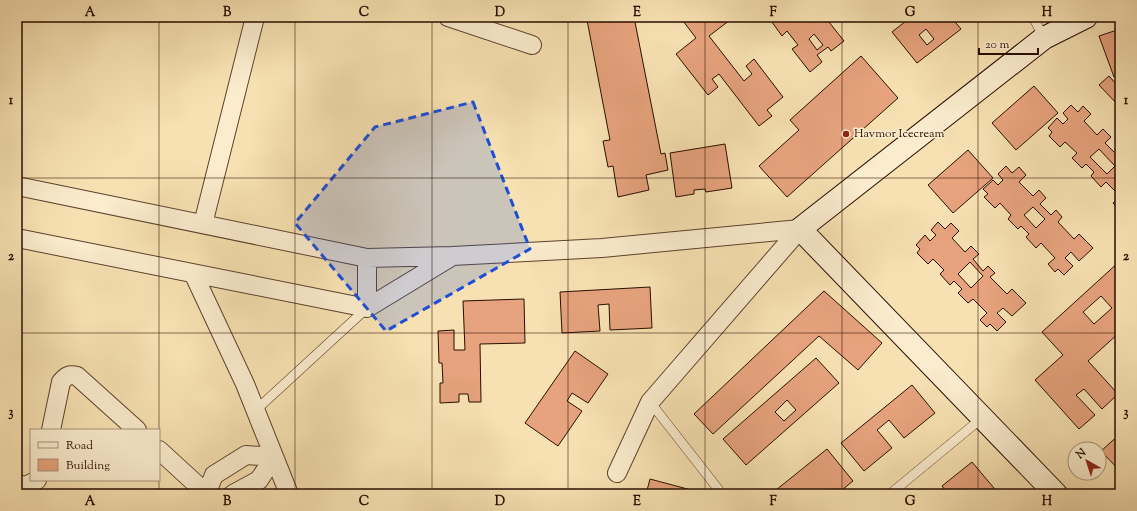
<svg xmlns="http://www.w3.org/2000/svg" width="1137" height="511" font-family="'Sorts Mill Goudy',serif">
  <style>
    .building { fill: #e6a37d; stroke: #290d00; fill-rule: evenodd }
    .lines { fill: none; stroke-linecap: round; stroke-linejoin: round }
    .lane-casing { stroke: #5c422c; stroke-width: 10 }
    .street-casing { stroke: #5c422c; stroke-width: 20 }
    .secondary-casing { stroke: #290d00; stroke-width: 24 }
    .lane { stroke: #faeccd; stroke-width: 9 }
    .street { stroke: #faeccd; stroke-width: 18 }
    .secondary { stroke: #faeccd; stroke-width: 22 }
    .marked { fill: #1d4ed8; fill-opacity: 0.2; stroke: #1d4ed8; stroke-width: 3; stroke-dasharray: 8 5; stroke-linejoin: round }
    .grid { fill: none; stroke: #290d00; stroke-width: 1; stroke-opacity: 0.55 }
    .poi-dot { fill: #8f2418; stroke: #faeccd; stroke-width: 1.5 }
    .labels { text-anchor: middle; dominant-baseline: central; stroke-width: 3; stroke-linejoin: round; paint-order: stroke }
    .poi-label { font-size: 12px; fill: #290d00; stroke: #faeccd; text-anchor: start }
    .neatline { fill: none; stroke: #290d00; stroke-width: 1.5 }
    .grid-label { font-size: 13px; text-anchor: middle; font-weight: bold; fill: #290d00 }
  </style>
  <rect width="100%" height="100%" fill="#f7e1b2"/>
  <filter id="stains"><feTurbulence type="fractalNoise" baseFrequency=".005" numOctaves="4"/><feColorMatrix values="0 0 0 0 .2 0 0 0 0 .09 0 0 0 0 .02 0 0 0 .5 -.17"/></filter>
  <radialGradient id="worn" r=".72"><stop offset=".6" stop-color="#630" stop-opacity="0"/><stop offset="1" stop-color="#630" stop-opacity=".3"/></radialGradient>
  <path class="building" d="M602,17H634L661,154L665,153L668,170L646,175L649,190L618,197L613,166L608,167L603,141L610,140L587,20Z
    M680,17H734L709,36L744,81L752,74L746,66L754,59L783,97L767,110L772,116L759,126L719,74L712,79L718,87L708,95L676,54L696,38Z
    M770,17H792L793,19L796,17H825L844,41L831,51L828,47L817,55L822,62L810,72L792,49L798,45L787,31L782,36L769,18ZM814,34L823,45L817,50L809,39Z
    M911,17H951L961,29L917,63L892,32ZM926,29L934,39L927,45L919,35Z
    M1120,29V75L1114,77L1099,36Z
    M861,56L898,98L787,197L759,166L799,130L790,120Z
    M1109,76L1117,85L1120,82V107L1099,85Z
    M1034,86L1058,113L1016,150L992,123Z
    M1071,105L1078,112L1083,106L1091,114L1084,121L1097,135L1103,129L1111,137L1105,143L1116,154L1120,150V211L1113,203L1120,196L1106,182L1101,187L1091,176L1094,172L1086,164L1082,168L1072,158L1077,153L1065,142L1060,147L1049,136L1052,132L1048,128L1057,118L1063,124L1068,119L1063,113ZM1099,149L1115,166L1107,174L1090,157Z
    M725,144L732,188L706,192L705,189L694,190V194L676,197L670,153Z
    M968,150L993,178L953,213L928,185Z
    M1006,166L1012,173L1019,167L1026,175L1019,182L1033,196L1039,190L1046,198L1040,204L1051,215L1056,210L1062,217L1058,222L1074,239L1079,234L1093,248L1079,261L1071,252L1065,258L1073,266L1064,275L1058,269L1055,272L1048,264L1055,258L1041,243L1036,248L1026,237L1029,234L1021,226L1018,229L1008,219L1011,215L1000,203L995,208L984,197L988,194L983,189L993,180L998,185L1003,180L998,174ZM1033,207L1045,219L1036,228L1024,215Z
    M938,222L945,229L951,223L959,231L952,238L965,252L971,246L979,254L973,259L983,271L988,266L995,273L990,277L1007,294L1012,289L1026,303L1012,316L1003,308L997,313L1006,322L997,331L990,324L987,327L980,320L987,313L973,299L968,303L958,293L962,289L954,281L950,285L940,274L944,270L933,259L928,264L917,253L920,249L916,245L925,235L930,241L936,235L931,230ZM970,262L983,276L971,288L958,274Z
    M1120,261V332L1088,361L1118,394L1102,409L1084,389L1076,395L1095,415L1079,429L1035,380L1063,355L1042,332ZM1101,296L1112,308L1094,324L1083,312Z
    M650,287L652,328L610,330L609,304L598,305L600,331L562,333L560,292Z
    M824,291L882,343L858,370L819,336L713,434L694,414Z
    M524,299L525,343L480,344L481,402H469L468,394H459V402L440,403V383H443L442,363H439L438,331L454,330V350H465L463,301Z
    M575,351L608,374L588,403L572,393L567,401L582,411L558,446L525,423Z
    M816,358L839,383L746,465L723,439ZM787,400L796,410L784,421L775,412Z
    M912,385L935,413L904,438L889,420L877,430L892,448L864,471L841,443Z
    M1120,434V471L1101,451Z
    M827,449L853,481L837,494H813L811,492L808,494H771Z
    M972,462L999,494H948L942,486Z
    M650,479L695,491L694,494H646Z"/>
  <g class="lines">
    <defs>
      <path id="lane" d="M1033,17L1044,38
        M650,402L722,494
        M256,410L367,308
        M890,494L982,418"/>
      <path id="street" d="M448,17L532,45
        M17,186L367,258L452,256L602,248L800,229
        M203,224L255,17
        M17,238L367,308L451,257
        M367,258V308
        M194,275L245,384L289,494
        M51,430L61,382C66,376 69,374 77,376L137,430
        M159,450L207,494
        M617,473L650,402L800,229
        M17,484L26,486L37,480
        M211,494L207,492L214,475L246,455L274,457L259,480L233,494"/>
      <path id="secondary" d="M1056,494L800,229L1044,38L1086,17"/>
    </defs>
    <use href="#lane" class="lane-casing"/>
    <use href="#street" class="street-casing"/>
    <use href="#secondary" class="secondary-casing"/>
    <use href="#lane" class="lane"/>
    <use href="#street" class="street"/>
    <use href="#secondary" class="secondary"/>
  </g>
  <path class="marked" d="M473,102L530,249L386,331L295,223L375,127Z"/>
  <path class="grid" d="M159,17V430M295,17V494M432,17V494M568,17V494M705,17V494M842,17V494M978,17V494M17,178H1120M17,333H1120M159,480V494"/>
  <circle class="poi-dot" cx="846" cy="134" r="4"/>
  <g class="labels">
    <g class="poi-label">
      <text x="854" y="134">Havmor Icecream</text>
    </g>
  </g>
  <rect width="1137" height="511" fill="none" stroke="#f7e1b2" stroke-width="44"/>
  <rect x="30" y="429" width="130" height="52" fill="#faeccd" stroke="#a6937b"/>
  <rect x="38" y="442" width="20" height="6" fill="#faeccd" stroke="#a6937b"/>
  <text x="66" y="449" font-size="12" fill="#290d00">Road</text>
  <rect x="38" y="459" width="20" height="12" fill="#e6a37d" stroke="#a6937b"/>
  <text x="66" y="469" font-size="12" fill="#290d00">Building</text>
  <g transform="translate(1087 461) rotate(321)"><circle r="19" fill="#faeccd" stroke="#a6937b"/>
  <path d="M0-3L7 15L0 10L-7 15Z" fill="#8f2418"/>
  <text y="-6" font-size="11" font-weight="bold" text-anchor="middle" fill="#290d00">N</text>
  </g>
  <path d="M979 48v6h59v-6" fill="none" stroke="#290d00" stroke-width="2"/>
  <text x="985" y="48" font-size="12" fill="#290d00" stroke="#faeccd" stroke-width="3" paint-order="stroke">20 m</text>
  <rect x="22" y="22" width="1093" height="467" class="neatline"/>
  <g class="grid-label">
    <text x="90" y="16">A</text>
    <text x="227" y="16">B</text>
    <text x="364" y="16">C</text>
    <text x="500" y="16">D</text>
    <text x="637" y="16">E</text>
    <text x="773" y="16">F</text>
    <text x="910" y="16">G</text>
    <text x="1047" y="16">H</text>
    <text x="11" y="104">1</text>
    <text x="1126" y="104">1</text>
    <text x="11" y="260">2</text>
    <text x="1126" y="260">2</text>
    <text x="11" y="416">3</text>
    <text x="1126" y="416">3</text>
    <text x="90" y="505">A</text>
    <text x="227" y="505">B</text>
    <text x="364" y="505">C</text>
    <text x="500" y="505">D</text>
    <text x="637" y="505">E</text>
    <text x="773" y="505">F</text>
    <text x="910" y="505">G</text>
    <text x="1047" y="505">H</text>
  </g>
  <rect width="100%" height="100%" filter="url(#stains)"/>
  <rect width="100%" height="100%" fill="url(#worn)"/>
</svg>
